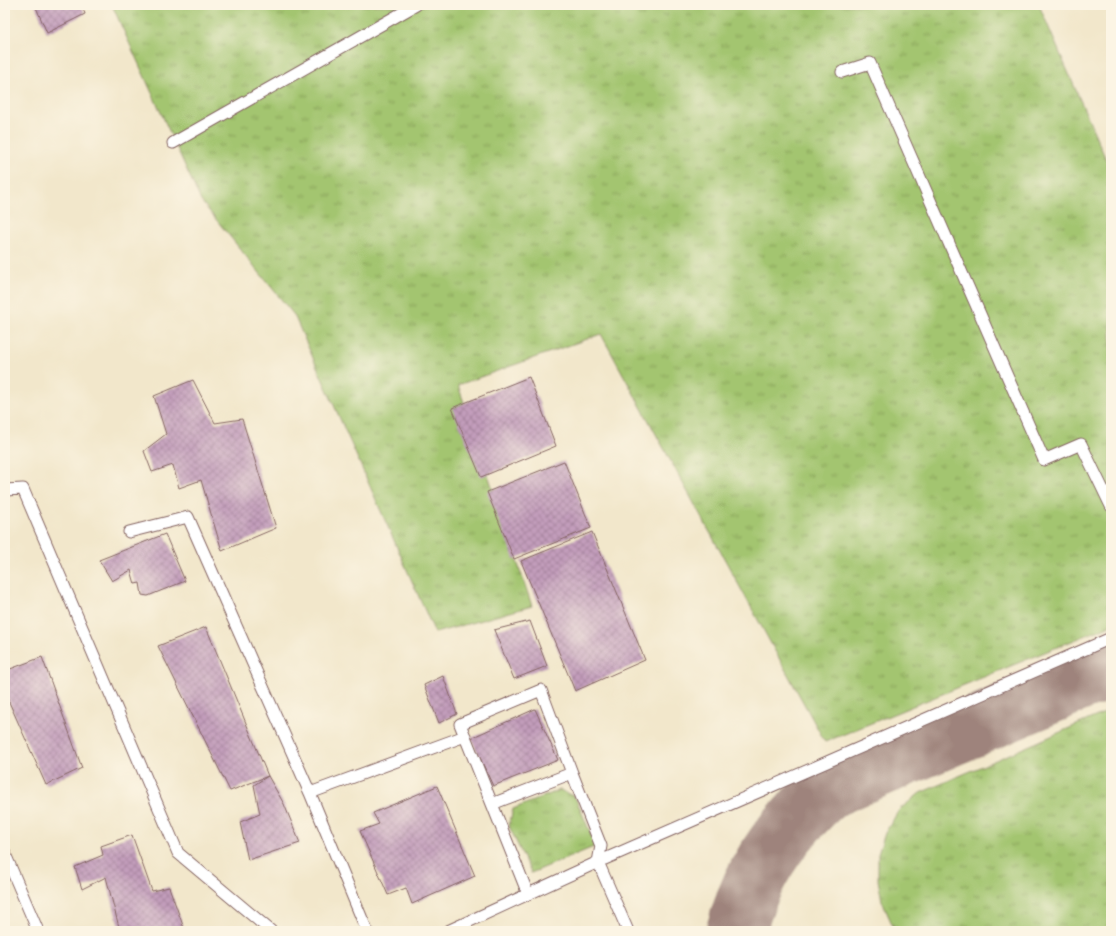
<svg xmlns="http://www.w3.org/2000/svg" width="1116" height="936" font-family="Caveat,sans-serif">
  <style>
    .grass { fill: url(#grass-tufts); stroke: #76724d }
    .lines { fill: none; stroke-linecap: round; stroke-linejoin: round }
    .taxiway { stroke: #9e837b; stroke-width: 60 }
    .building { fill: url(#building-cross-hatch) }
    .lane-casing { stroke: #856563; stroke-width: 13 }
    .lane { stroke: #fff; stroke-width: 11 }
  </style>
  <defs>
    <pattern id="grass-tufts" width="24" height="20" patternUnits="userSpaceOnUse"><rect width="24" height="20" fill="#a3c56f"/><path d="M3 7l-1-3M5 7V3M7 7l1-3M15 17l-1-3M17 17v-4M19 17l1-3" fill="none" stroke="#879f5b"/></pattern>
    <pattern id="building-cross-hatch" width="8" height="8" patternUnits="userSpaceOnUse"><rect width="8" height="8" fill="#c29dbb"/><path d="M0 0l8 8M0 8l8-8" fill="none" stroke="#a07f98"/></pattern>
  </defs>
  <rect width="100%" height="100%" fill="#fcf5e5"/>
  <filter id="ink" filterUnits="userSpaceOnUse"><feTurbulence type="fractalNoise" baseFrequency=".025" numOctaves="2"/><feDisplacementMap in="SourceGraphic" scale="8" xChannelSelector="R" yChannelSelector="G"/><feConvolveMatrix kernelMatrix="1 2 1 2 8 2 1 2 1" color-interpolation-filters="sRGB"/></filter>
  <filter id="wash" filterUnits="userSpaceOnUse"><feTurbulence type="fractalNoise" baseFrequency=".012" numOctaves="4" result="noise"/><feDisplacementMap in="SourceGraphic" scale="16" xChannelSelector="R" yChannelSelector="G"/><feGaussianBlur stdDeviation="0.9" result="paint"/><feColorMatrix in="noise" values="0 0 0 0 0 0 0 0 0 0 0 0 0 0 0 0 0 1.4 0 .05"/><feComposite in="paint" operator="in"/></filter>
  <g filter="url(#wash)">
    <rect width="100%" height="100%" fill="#f2e7cb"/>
    <path class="grass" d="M112,5H1039L1111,171V625L825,742L601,334L458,385L532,606L435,633L294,315L201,201Z
      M1111,710V931H895L882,901L878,880V854L885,833L899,810L920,793Z
      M560,790L575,797L596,846L531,873L509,826L513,809Z"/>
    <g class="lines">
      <path class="taxiway" d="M736,931C748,886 766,854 797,819C808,808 817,797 830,788L1111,668"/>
    </g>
    <g id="blocks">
      <path class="building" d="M35,5H82L85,14L47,33Z
        M529,377L556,446L481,477L452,408Z
        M193,380L215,423L242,419L276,528L222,551L201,480L179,488L173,465L152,472L144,451L166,434L154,396Z
        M564,461L591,528L514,559L487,492Z
        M592,532L645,660L575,691L521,561Z
        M165,534L185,581L148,596L142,595L140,583L135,584L131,570L112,581L99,560Z
        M530,621L547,666L514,679L494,630Z
        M206,627L268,776L284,804L300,843L248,860L240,822L260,814L254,785L268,776L230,791L158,646Z
        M42,657L82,768L46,785L5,693V671Z
        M443,676L457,714L439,723L424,685Z
        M535,709L558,760L493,786L471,738Z
        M437,786L475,876L412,904L406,888L388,895L360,831L379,824L373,813Z
        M132,835L152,891L169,887L185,931H120L106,877L82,889L75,867L103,855L101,846Z"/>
    </g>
  </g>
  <g filter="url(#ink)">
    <use href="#blocks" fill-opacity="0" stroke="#856563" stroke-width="1"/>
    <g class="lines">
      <defs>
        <path id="lane" d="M842,72L870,63L1044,460L1081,444L1111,506
          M173,143L416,5
          M5,490L23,489L178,853L271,931
          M129,532L188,517L310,793L367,931
          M310,793L465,736
          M492,804L460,724L541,690L572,773
          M5,854L38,931
          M598,862L1111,638
          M528,894L492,804L572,773L601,846L598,862
          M448,931L598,862L628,931"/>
      </defs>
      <use href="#lane" class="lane-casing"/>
      <use href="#lane" class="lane"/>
    </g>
  </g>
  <rect width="1116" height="936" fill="none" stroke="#fcf5e5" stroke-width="20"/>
</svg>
